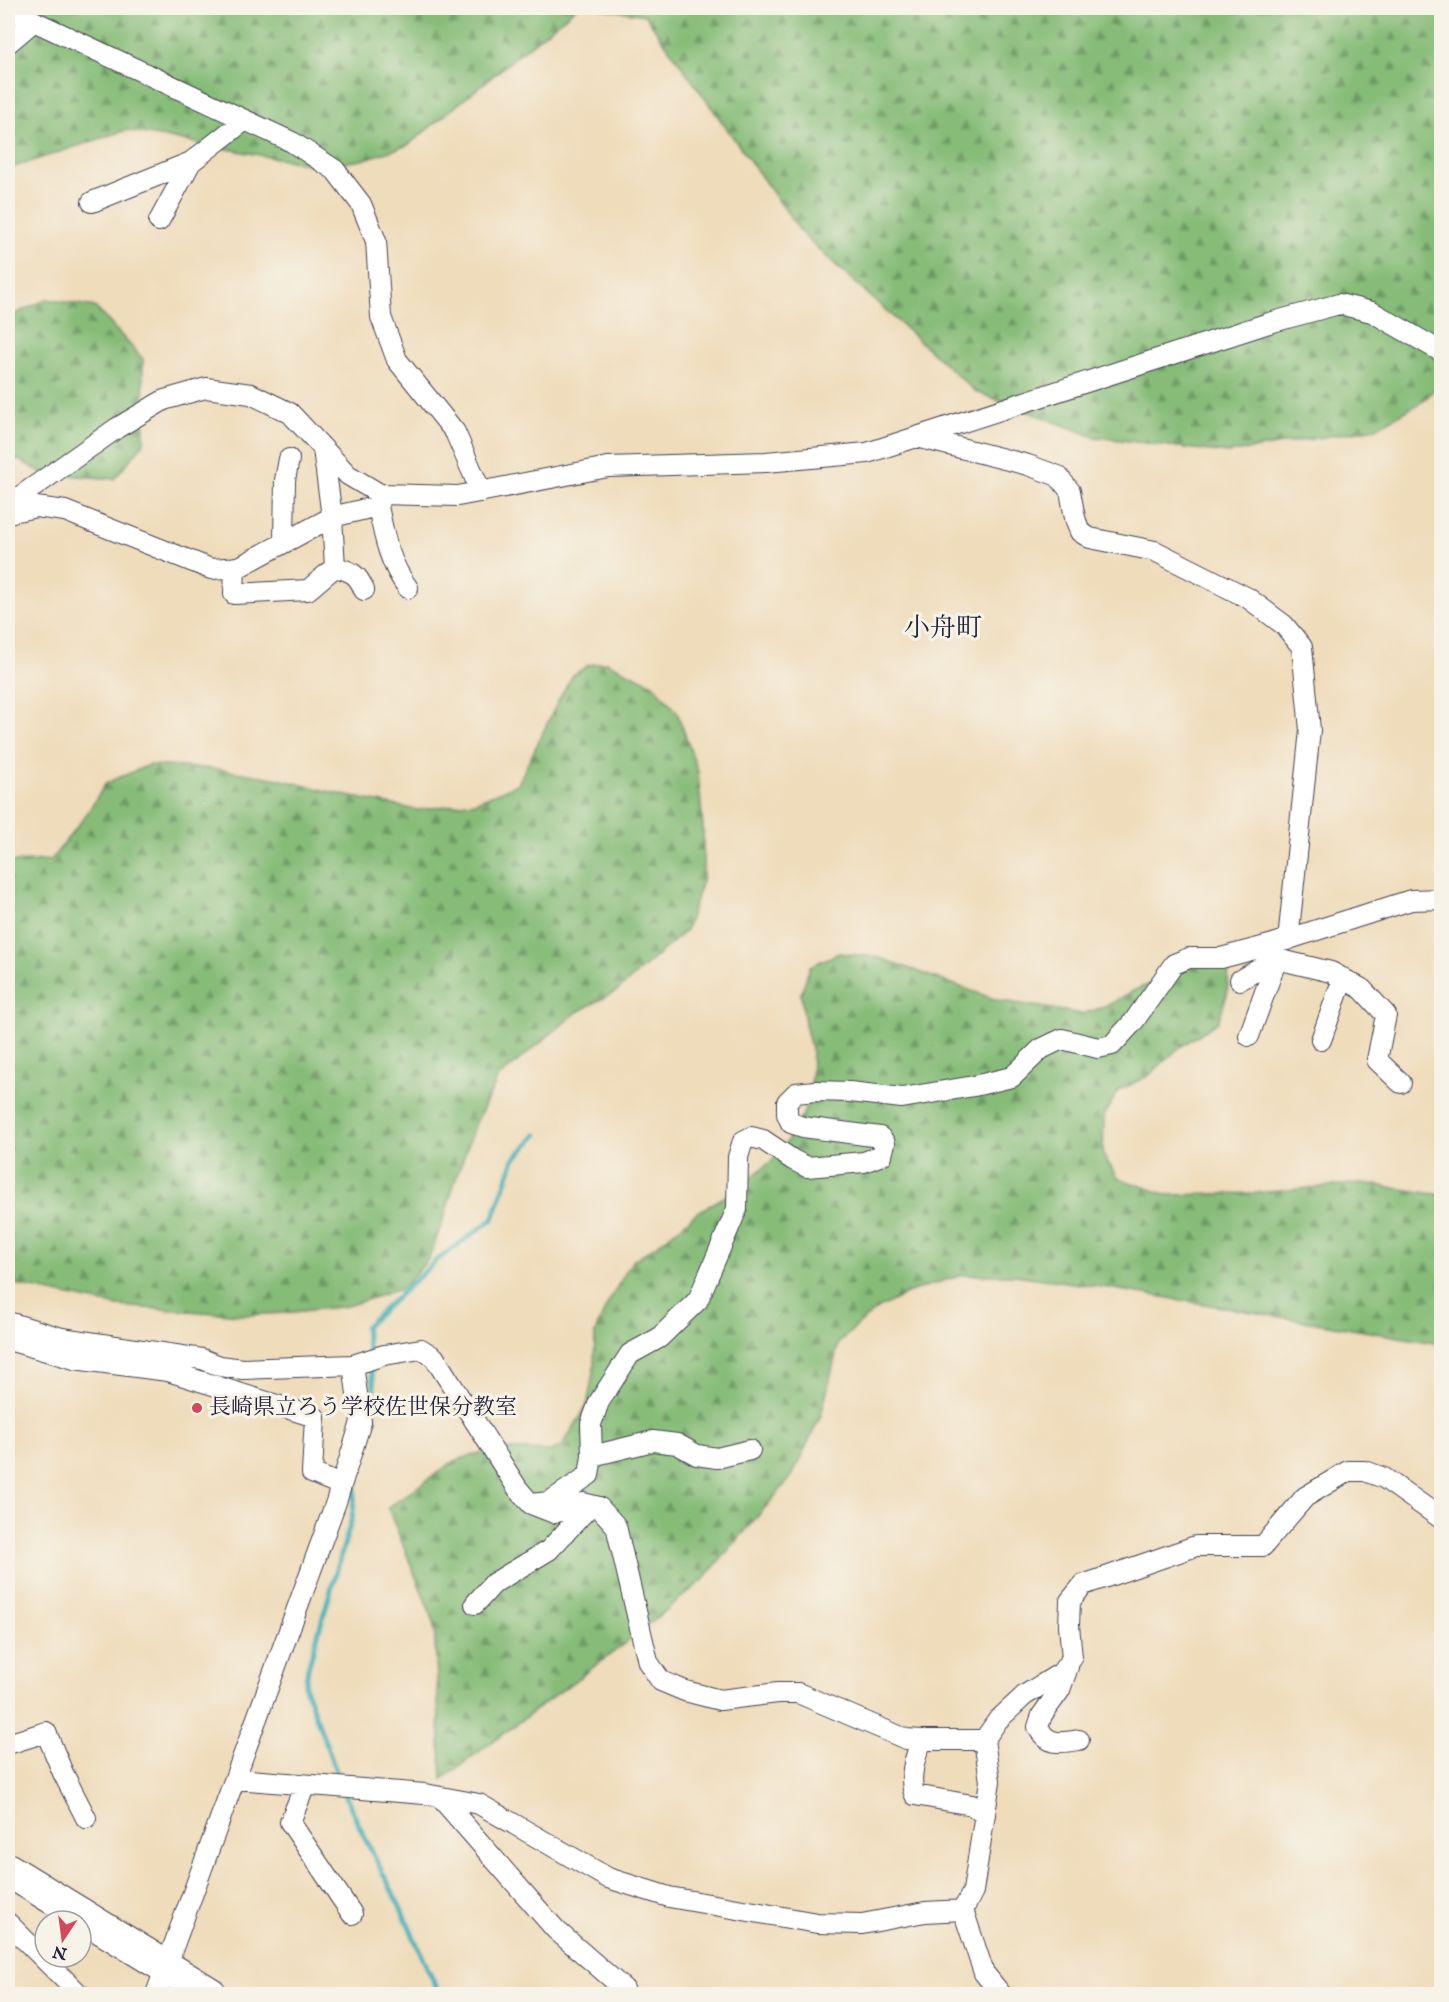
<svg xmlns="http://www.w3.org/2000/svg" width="1449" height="2002" font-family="'IM FELL English','Noto Serif JP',serif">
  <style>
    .forest { fill: url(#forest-firs); stroke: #546f5a; stroke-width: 1.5 }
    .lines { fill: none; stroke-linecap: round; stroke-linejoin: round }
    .stream { stroke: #3daeb7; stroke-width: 5 }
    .minor-casing { stroke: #413e4e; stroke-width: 22 }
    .trunk-casing { stroke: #413e4e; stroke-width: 35 }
    .minor { stroke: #fff; stroke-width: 20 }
    .trunk { stroke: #fff; stroke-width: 33 }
    .poi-dot { fill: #d1495b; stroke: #f7f3e8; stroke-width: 2 }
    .labels { text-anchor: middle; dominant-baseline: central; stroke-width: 6; stroke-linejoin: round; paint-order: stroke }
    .poi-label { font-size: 22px; fill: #22223b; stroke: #f7f3e8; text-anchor: start }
    .quarter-label { font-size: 26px; fill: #22223b; stroke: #f7f3e8 }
  </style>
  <defs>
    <pattern id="forest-firs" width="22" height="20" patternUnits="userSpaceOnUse" patternTransform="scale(1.5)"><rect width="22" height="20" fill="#86bc78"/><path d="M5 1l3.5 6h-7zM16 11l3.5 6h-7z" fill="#6d9864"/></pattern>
  </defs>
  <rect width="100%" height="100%" fill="#f7f3e8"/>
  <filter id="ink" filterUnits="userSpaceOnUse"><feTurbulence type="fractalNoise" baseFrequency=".0167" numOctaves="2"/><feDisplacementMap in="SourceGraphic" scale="12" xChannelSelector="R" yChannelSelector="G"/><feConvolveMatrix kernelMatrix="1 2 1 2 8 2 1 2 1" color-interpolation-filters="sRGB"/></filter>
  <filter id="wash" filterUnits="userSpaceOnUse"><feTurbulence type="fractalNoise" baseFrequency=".008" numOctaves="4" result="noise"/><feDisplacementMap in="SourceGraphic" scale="24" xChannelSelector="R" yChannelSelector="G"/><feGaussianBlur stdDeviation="1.35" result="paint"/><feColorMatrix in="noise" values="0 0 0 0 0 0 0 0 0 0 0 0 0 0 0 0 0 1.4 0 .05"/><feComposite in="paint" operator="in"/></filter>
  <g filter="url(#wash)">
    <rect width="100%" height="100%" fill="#efdcbb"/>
    <path class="forest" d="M8,8H576L408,145L362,160L318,166L126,130L8,169Z
      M599,8H1441V383L1422,402L1376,428L1228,453L1095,437L976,392L804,236L645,15Z
      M47,299L95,307L143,359L144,443L114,479L43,473L8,454V322L13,315Z
      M606,662L653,684L677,712L698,772L703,828V878L686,930L617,991L577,1012L498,1078L476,1123L454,1184L442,1224L429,1258L403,1288L347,1306L284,1313L244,1315L118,1306L8,1283V860L11,862L51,860L86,815L106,783L149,765L217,769L274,778L343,795L418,810L475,802L518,784L558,701L573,675L589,665Z
      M839,953L877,957L997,1000L1082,1014L1107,1006L1133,991L1201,962L1229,968L1227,994L1218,1022L1180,1047L1148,1076L1119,1090L1104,1116L1103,1155L1118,1178L1167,1195L1256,1193L1362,1183L1441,1195V1344L1109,1288L1015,1275H962L912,1291L875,1310L839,1342L821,1415L792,1476L702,1581L619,1648L442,1779L434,1622L388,1508L454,1461L493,1449L551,1451L562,1446L587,1406L594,1368L595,1332L607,1305L632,1261L663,1241L698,1212L731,1193L778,1156L803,1115L811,1091L812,1052L805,1024L801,994L810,966Z"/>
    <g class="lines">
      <path class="stream" d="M369,1355L365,1327L437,1260L493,1219L514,1159L537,1135
        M365,1440L374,1418V1386L371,1364
        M340,1782L305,1687L308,1668L352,1518L359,1457
        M344,1791C360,1833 383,1871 402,1911C415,1939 426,1967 440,1994"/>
    </g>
  </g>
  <g filter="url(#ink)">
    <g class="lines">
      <defs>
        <path id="minor" d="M8,9L292,142L335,170L361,204L376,241L381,317L397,360L455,432L481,492
          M8,43L34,21
          M92,202L191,162L245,120
          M159,221L191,162
          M917,437L1028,465L1058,476L1070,491L1075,518L1080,532L1090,538L1155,551L1248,598L1284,625L1302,647L1310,730L1288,940
          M8,505L117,428L164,400L206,388L251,394L290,413L348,475L380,494L458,496L608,467L766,462L867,453L1269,323L1339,304L1372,312L1442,352
          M378,506C384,536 389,563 408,588
          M8,513L36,507L65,511L211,569L239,567L332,517L323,449
          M284,542L285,480L289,459
          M235,567L234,594L308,590L335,567L332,517L378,506L380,494
          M335,567C351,571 358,574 364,590
          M1240,980L1277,959L1274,953
          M1249,1036L1277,959L1331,972L1362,989L1386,1015L1377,1060L1401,1083
          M1321,1040L1343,978
          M8,1322L62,1338L202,1359L220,1366L243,1369L353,1365
          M8,1340L74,1359L168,1371L315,1417L312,1473L341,1485
          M592,1456L653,1441L677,1444L697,1455L717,1458L750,1450
          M531,1504L549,1502L589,1475L592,1456L591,1424L599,1402L630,1354L659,1338L698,1300L737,1209L738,1157L743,1141L751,1137L763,1140L793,1160L807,1167L864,1162L882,1155L885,1143L880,1137L803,1127L791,1123L787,1114V1102L796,1093L815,1091L850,1092L902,1098L974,1086L1012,1077L1041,1049L1062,1039L1098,1048L1112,1045L1134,1021L1174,964L1189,958H1221L1270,945L1411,900L1442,899
          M475,1604L494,1583L549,1550L591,1505
          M1068,1667L1060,1690L1042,1715L1038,1727C1047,1746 1061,1743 1079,1740
          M984,1740H923C915,1754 908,1780 915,1795L972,1805L985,1815
          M8,1744L46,1732L63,1773L86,1818
          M236,1779L425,1794L479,1804L608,1878L669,1897L817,1923L862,1924L925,1912L963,1910
          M305,1785L290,1822L352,1914
          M440,1797L556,1930L624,1989
          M8,1923L79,1994
          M156,1994L336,1502L361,1422L353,1365L384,1355L421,1349L434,1357L518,1489L531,1504L554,1513L583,1503L599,1507L616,1526L648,1662L661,1681L685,1691L720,1700L778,1693H798L906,1739L923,1740
          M1001,1994L984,1973L963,1910L973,1891L990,1781L984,1740L998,1720L1025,1695L1061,1673L1072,1658L1069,1625L1070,1601L1083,1585L1196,1546H1263L1305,1497L1348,1471H1365L1384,1478L1442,1519"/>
        <path id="trunk" d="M8,1870L210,1994"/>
      </defs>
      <use href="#minor" class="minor-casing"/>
      <use href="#trunk" class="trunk-casing"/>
      <use href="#minor" class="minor"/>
      <use href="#trunk" class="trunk"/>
    </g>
  </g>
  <circle class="poi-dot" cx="197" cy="1408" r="6"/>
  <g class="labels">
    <g class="poi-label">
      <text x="209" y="1408">長崎県立ろう学校佐世保分教室</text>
    </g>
    <g class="quarter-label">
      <text x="943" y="628">小舟町</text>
    </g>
  </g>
  <rect width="1449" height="2002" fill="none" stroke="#f7f3e8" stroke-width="30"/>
  <g transform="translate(63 1939) rotate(193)"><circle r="28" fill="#f7f3e8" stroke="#a29fa3" stroke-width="1.5"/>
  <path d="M0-4.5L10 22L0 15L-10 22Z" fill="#d1495b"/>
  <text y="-9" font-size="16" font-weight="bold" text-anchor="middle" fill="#22223b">N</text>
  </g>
</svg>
